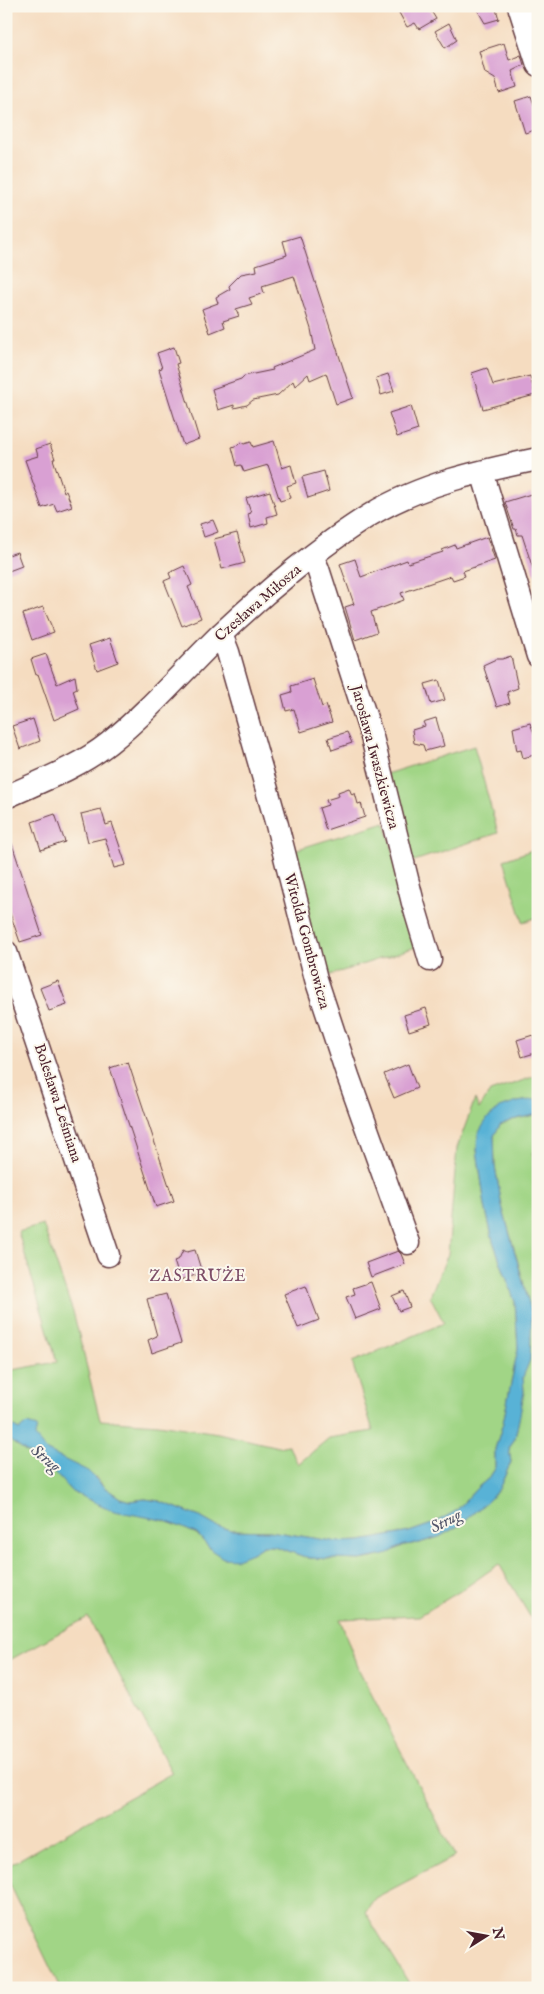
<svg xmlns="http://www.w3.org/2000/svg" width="544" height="1994" font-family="'IM FELL English',serif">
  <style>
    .green { fill: #a1d586; stroke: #767a58 }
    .water { fill: #59b2d6; stroke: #526880 }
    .building { fill: #d9a0d3 }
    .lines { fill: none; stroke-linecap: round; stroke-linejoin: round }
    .minor-casing { stroke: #643b41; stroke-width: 25 }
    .minor { stroke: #fff; stroke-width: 22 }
    .labels { text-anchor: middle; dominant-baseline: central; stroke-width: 4; stroke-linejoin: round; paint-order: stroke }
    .street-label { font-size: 15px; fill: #4a1f2b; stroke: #fbf7ec }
    .neighbourhood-label { font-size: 16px; letter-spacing: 1px; fill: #7c4c66; stroke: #fbf7ec }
    .water-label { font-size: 16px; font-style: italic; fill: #4f5267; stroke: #fbf7ec }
  </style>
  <rect width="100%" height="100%" fill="#fbf7ec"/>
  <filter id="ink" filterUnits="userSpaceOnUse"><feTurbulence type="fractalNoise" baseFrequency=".02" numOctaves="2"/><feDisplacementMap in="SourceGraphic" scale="10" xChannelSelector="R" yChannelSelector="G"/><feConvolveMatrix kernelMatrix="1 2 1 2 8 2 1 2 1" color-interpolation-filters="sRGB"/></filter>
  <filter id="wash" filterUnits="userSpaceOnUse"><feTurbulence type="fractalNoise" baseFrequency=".0096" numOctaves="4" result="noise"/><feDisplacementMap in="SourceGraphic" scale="20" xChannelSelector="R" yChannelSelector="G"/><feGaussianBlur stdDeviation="1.12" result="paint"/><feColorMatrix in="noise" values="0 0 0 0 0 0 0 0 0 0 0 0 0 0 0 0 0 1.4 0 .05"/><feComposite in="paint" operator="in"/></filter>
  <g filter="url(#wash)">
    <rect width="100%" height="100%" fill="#f5dcc0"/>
    <path class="green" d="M474,746L498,833L408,863L386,774Z
      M385,822L419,946L318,979L285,853Z
      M538,848V917L523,922L504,860Z
      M538,1075V1099L517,1102L478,1134L477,1150L485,1206L493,1241L515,1302L518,1348L503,1423L495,1449V1469L489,1478L477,1488L456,1511L432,1524L409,1532L361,1541L338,1542L270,1531L231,1530L216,1526L200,1517L159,1501L145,1499L130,1501L120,1498L104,1487L97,1478L47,1451L24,1426L19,1430L6,1422V1371L57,1362L18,1232L43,1225L74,1315L100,1420L158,1424L218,1433L278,1447L288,1445L298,1464L329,1438L373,1431L352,1362L444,1323L430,1296L448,1254L457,1148L475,1099L479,1109L490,1092Z
      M538,1114V1152L532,1153L538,1174V1630L499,1564L462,1590L419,1616L340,1619L357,1666L455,1856L375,1898L365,1912L412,1988H60L6,1876V1867L172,1773L88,1617L6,1662V1438L52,1470L72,1492L132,1513L162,1520L176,1525L197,1534L211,1550L252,1553L263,1546H274L308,1558L360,1560L373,1558L395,1550L404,1545L419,1543L439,1537L458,1526L489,1500L499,1489L511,1462L509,1449L515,1438L524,1392L523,1377L527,1364L523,1280L502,1206L495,1166L494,1136L500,1125L512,1120Z"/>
    <path class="water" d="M538,1099V1114L512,1120L500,1125L494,1136L495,1166L502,1206L532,1314L530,1360L523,1377L524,1392L520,1415L515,1438L509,1449L511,1462L499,1489L489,1500L458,1526L439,1537L419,1543L404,1545L385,1555L360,1560L308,1558L274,1546H263L252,1553L237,1559L223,1558L211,1550L197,1534L176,1525L162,1520L114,1511L72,1492L52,1470L6,1438V1422L19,1430L27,1424L37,1427L35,1437L47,1451L88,1471L104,1487L120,1498L130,1501L145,1499L159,1501L200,1517L216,1526L231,1530L270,1531L338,1542L361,1541L409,1532L432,1524L456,1511L477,1488L489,1478L495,1469V1449L503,1423L518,1348L515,1302L493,1241L485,1206L477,1150L478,1134L487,1119L500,1108L517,1102Z"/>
    <g id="blocks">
      <path class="building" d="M402,6H428L436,19L419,29L415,23L407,27L398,11L401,10Z
        M475,6H495L499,19L485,23Z
        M449,23L457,40L445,48L435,31Z
        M504,43L509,60L521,55L524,65L512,71L517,87L499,93L495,79L485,73L479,51Z
        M531,96L538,116V129L525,133L515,101Z
        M300,236L353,398L336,404L326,373L310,380L308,374L295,386L293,381L278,395L253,400L247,405L234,408V405L218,410L212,389L241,379L244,376L273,370L272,368L315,350L311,329L294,276L262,286L264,293L249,298L252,304L236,309L239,316L223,321L225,327L210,333L202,309L218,303L216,297L230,289L229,286L241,274L257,271L256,265L287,255L283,241Z
        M174,347L179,363L176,364L199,439L183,445L159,369L162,368L157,353Z
        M487,368L493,385L530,376L535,395L483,409L472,373Z
        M388,374L394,391L381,395L376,378Z
        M411,406L418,430L397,437L389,413Z
        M274,441L282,468L291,465L296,483L287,486L290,498L280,501L268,465L244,472L241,465L237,466L232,447L238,445L241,442L244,444L251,442L253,447Z
        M50,444L55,459H53L64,492L66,491L72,506L57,511L54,504L42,508L25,460L38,456L36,449Z
        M324,471L329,491L308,498L302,477Z
        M270,491L277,514L267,517L268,523L251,528L248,514L251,513L246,498Z
        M531,494L538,517V575H535L522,535H518L516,529H514L505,502Z
        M213,520L218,532L204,537L200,524Z
        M237,533L245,563L222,569L214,539Z
        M487,537L495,560L463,571L465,576L453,580L451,576L401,593L404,600L371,612L377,632L355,640L345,607L354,604L340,564L355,559L361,577L407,560L408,563L443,552L442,550L455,545L456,548Z
        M17,552L22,566L6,572V556Z
        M184,566L192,585L188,587L201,618L182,626L164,581L171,578L169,573Z
        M43,607L54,632L32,640L23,614Z
        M110,638L118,662L97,670L89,645Z
        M46,654L57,684L75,676L77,688L73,690L79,709L54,720L38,674L36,675L31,659Z
        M511,656L518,688L507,692L510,703L497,707L483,665L496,659H502Z
        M313,679L322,707L326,705L332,722L301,732L294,709L286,711L282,695L292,692L291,686Z
        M439,680L445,700L431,704L425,684Z
        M436,718L444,746L425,751L423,745L414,743L412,730L425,726L423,722Z
        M33,719L40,741L20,749L12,726Z
        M530,723L538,743V754L523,758L521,750L517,751L513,728Z
        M347,732L352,743L332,750L328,738Z
        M349,788L352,795L355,793L358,804L361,803L365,817L326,830L319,808L328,805L326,800L339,796L338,792Z
        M101,809L106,825L112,823L126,865L114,868L105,838L88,842L81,814Z
        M55,814L65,842L41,850L32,822Z
        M6,835H9L42,935L20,942L6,902Z
        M58,981L67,1005L49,1011L40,988Z
        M426,1008L431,1024L409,1031L404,1015Z
        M533,1035L534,1038L538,1037V1052L522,1057L517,1040Z
        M128,1062L174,1201L156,1207L110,1068Z
        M408,1064L417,1088L394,1098L384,1074Z
        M183,1250L187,1252L195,1250L202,1273L180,1280L174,1261L179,1259Z
        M398,1251L401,1254L405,1264L371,1277L366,1263Z
        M371,1282L381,1309L355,1319L346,1297L355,1294L353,1288Z
        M306,1286L319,1320L298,1328L284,1294Z
        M404,1291L410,1307L399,1311L392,1296Z
        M166,1294L181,1343L152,1353L148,1340L157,1336L147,1299Z"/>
    </g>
  </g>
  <g filter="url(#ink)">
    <use href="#blocks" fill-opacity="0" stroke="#643b41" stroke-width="1"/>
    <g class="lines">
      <defs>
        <path id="minor" d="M519,6L538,65
          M482,472L538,656
          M312,556L318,569L372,737L413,903L430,960
          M221,634L228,652L277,825L316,979L348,1076L408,1243
          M6,797C41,781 79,767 109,743C150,710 183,671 220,635C263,594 320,546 370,515C421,484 480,471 538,459
          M6,952L108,1255"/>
      </defs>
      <use href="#minor" class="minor-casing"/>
      <use href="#minor" class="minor"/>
    </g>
  </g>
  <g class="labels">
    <g class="street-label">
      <text transform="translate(258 603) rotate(-41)">Czesława Miłosza</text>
      <text transform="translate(375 757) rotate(75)">Jarosława Iwaszkiewicza</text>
      <text transform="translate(307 941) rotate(75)">Witolda Gombrowicza</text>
      <text transform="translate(58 1103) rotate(72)">Bolesława Leśmiana</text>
    </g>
    <g class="neighbourhood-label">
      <text x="198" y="1277">ZASTRUŻE</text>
    </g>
    <g class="water-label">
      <text transform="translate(45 1459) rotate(40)">Strug</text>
      <text transform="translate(446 1522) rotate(-28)">Strug</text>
    </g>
  </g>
  <rect width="544" height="1994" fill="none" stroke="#fbf7ec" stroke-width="25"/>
  <g transform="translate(486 1936) rotate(79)" stroke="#fbf7ec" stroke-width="4" paint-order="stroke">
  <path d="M0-4L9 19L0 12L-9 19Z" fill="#4a1f2b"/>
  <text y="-8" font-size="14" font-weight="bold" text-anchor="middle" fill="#4a1f2b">N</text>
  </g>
</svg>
